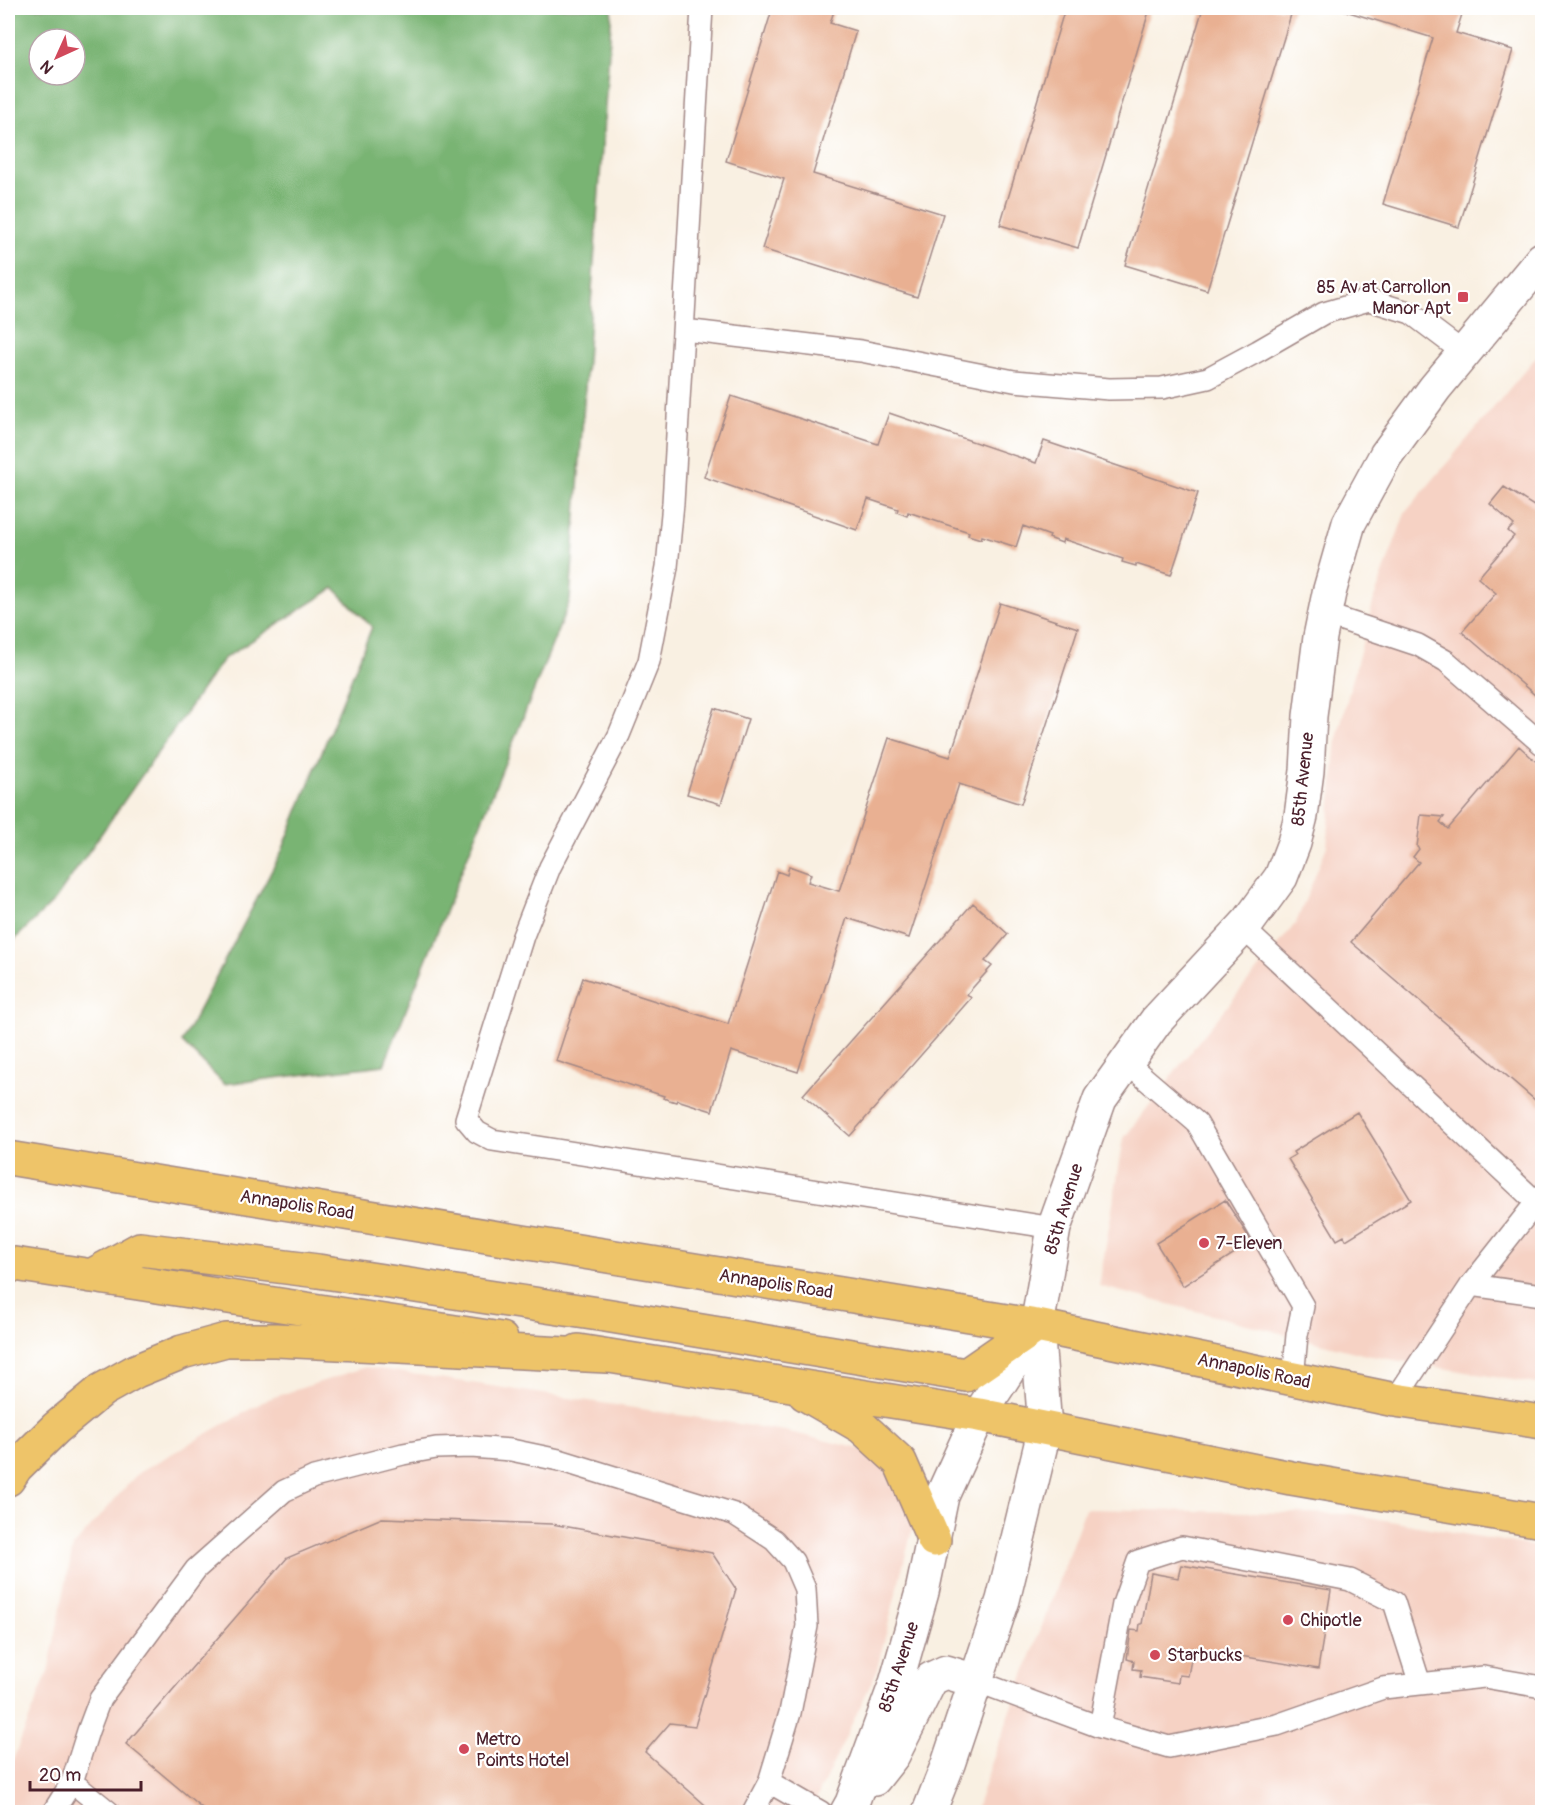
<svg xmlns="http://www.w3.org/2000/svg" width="1550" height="1820" font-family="Pangolin,sans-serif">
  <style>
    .built { fill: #f6d2c4 }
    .forest { fill: #79b473; stroke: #626a4f; stroke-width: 1.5; fill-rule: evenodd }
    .building { fill: #e9b092 }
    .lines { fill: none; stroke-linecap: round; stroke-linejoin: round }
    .service-casing { stroke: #a28886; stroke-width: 24 }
    .tertiary-casing { stroke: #a28886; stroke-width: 36 }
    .primary-casing { stroke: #a28886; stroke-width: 36 }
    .motorway-casing { stroke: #a28886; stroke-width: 36 }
    .service { stroke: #fff; stroke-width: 21 }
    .tertiary { stroke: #fff; stroke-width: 33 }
    .primary { stroke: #eec469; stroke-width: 33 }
    .motorway { stroke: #eec469; stroke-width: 33 }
    .poi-dot { fill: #d1495b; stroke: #fff; stroke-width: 2 }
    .labels { text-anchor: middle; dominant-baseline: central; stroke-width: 4.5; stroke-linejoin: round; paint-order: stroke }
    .poi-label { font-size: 18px; fill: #4a1f2b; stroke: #fff; text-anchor: start }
    .street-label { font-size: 18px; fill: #4a1f2b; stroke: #fff }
  </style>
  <rect width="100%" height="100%" fill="#fff"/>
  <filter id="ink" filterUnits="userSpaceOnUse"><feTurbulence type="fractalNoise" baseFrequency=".0167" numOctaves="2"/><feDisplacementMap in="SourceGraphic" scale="12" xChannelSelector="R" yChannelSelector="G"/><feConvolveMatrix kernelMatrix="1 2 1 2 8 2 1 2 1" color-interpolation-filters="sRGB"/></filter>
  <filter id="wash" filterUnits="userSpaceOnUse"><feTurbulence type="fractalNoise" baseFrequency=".008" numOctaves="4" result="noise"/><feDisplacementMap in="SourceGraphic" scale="24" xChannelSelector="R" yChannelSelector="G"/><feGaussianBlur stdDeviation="1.35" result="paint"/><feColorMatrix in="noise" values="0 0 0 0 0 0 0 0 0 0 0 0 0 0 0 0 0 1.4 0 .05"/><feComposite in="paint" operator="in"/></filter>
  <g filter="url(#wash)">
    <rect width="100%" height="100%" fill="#f9f0e2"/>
    <path class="built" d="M1542,350V1385L1366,1355L1099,1286L1124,1138L1198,1042L1296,923L1327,846L1337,738L1374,599L1405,513Z
      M366,1367L785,1431L873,1452L916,1514L876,1673L810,1812H8V1772L48,1672L73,1547L138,1473L268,1399Z
      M1085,1509L1351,1514L1542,1548V1812H975L992,1762Z"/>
    <path class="forest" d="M8,8H612L570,600L384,1065L224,1084L182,1042L282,851L372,627L334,588L223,659L55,900L8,946ZM39,39H75V75H39Z"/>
    <g id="blocks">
      <path class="building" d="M756,8H835L830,23L856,31L813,174L943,214L917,297L762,249L784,179L726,161L771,13Z
        M1065,8H1150L1078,248L1000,225Z
        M1203,8H1293L1207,290L1125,265Z
        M1336,8H1464L1456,33L1513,50L1459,227L1383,204L1433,38Z
        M731,396L878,444L889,413L1036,463L1044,441L1198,493L1171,575L1136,564V566L1122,562L1123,559L1063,539L1062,543L1049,538L1050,536L1023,526L1016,547L982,536L981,539L968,535L969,532L908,512L907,516L897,512L898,509L868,499L857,530L704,477Z
        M1504,487L1537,508L1542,502V701L1462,632L1496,593L1478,578L1514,536L1508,531L1514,525L1490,504Z
        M1000,603L1078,628L1021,804L959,784L909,938L847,918L798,1072L731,1051L712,1111L677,1100L676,1102L663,1098L664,1096L556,1061L583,978L728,1024L777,871L787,875L789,866L811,874L808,882L839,891L889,738L950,757Z
        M714,708L748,719L721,804L687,794Z
        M1519,746L1542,767V1106L1351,942L1419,862L1413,857L1419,849L1417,847L1421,815L1444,817L1440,822L1448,829Z
        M973,903L1008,934L985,961L992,966L967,994L971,998L850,1136L803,1095Z
        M1357,1112L1411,1200L1346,1240L1344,1236L1337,1240L1288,1159L1295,1155L1293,1152Z
        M1225,1200L1252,1242L1183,1286L1156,1243Z
        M382,1518L552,1524L712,1553L736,1589L695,1726L670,1723L645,1752L712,1811L711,1812H207L126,1744L287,1558Z
        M1181,1565L1331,1590L1318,1669L1193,1648L1188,1676L1179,1675L1178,1683L1140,1677L1141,1670L1133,1669L1134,1661L1127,1659L1131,1630L1139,1631L1140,1624H1142L1151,1573L1178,1578Z"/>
    </g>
  </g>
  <g filter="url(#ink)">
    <use href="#blocks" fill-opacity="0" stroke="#a28886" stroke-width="1.5"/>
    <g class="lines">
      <defs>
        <path id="service" d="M702,8L673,503L667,567L649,661L619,735L550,867L523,936L466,1119L477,1132L492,1140L1054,1228
          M684,330L861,351L1014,381L1109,389L1162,388L1208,378L1258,351L1324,313L1369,300L1411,313L1464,353
          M1325,614L1418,645L1446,661L1542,744
          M1243,928L1537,1203
          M1127,1063L1197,1123L1303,1306L1297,1335L1293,1379
          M1471,1285L1542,1295
          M1395,1400L1471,1285L1542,1195
          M976,1681L1100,1727L1169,1747L1277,1725L1383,1688L1484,1677L1542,1687
          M1100,1727L1123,1604L1138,1561L1182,1547L1350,1580L1394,1602L1420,1684
          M72,1782L109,1812
          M769,1782L821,1812
          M53,1812L72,1782L88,1731L100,1699L196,1569L284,1491L314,1477L403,1454L436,1448L471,1447L511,1450L559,1460L734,1514L774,1540L793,1561L805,1589L807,1626L790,1713L769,1782L753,1812"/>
        <path id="tertiary" d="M874,1779L893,1755L931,1679L946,1672L976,1681
          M847,1812L852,1803L896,1683L922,1592L942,1496L979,1415L1037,1326
          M929,1812L948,1764L1003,1600L1045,1428L1037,1326L1054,1228L1100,1099L1156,1021L1249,921L1281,877L1294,843L1301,816L1307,771L1310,716L1320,637L1329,593L1349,523L1386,455L1435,388L1542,259"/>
        <path id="primary" d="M8,1158L1037,1326L1395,1400L1542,1422
          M8,1263L501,1339
          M91,1276L140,1249L318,1271L605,1315L966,1375L1037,1326
          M578,1351L979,1415L1291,1478L1542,1521
          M805,1394L862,1427L900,1462L934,1540"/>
        <path id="motorway" d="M8,1479L16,1467L56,1428L102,1390L136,1371L182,1352L226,1340H276L607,1356"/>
      </defs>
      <use href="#service" class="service-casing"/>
      <use href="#tertiary" class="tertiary-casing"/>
      <use href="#primary" class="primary-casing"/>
      <use href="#motorway" class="motorway-casing"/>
      <use href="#service" class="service"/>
      <use href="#tertiary" class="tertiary"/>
      <use href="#primary" class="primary"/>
      <use href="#motorway" class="motorway"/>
    </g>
  </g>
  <g class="poi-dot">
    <rect x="1457" y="291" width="12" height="12" rx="3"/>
    <circle cx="1204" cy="1243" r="6"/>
    <circle cx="1288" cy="1620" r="6"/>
    <circle cx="1155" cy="1655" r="6"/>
    <circle cx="464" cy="1749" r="6"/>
  </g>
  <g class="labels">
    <g class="poi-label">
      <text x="1451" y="287" text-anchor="end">85 Av at Carrollon<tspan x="1451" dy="21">Manor Apt</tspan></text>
      <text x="1216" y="1243">7-Eleven</text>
      <text x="1300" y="1620">Chipotle</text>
      <text x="1167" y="1655">Starbucks</text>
      <text x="476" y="1739">Metro<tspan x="476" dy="21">Points Hotel</tspan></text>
    </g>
    <g class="street-label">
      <text transform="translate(1303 779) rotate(-84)">85th Avenue</text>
      <text transform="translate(297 1205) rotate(9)">Annapolis Road</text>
      <text transform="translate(1064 1209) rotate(-73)">85th Avenue</text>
      <text transform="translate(776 1284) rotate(9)">Annapolis Road</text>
      <text transform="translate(1254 1371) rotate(12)">Annapolis Road</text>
      <text transform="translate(899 1667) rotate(-72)">85th Avenue</text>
    </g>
  </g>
  <rect width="1550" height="1820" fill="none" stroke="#fff" stroke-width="30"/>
  <g transform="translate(57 57) rotate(225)"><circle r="28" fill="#ffffff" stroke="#b7a5aa" stroke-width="1.5"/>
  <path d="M0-4.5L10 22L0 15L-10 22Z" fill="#d1495b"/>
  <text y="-9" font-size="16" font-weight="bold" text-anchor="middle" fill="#4a1f2b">N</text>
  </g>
  <path d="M30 1781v9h111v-9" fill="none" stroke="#4a1f2b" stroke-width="3"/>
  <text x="39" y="1781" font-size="18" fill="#4a1f2b" stroke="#ffffff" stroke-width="4.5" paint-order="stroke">20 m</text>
</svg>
